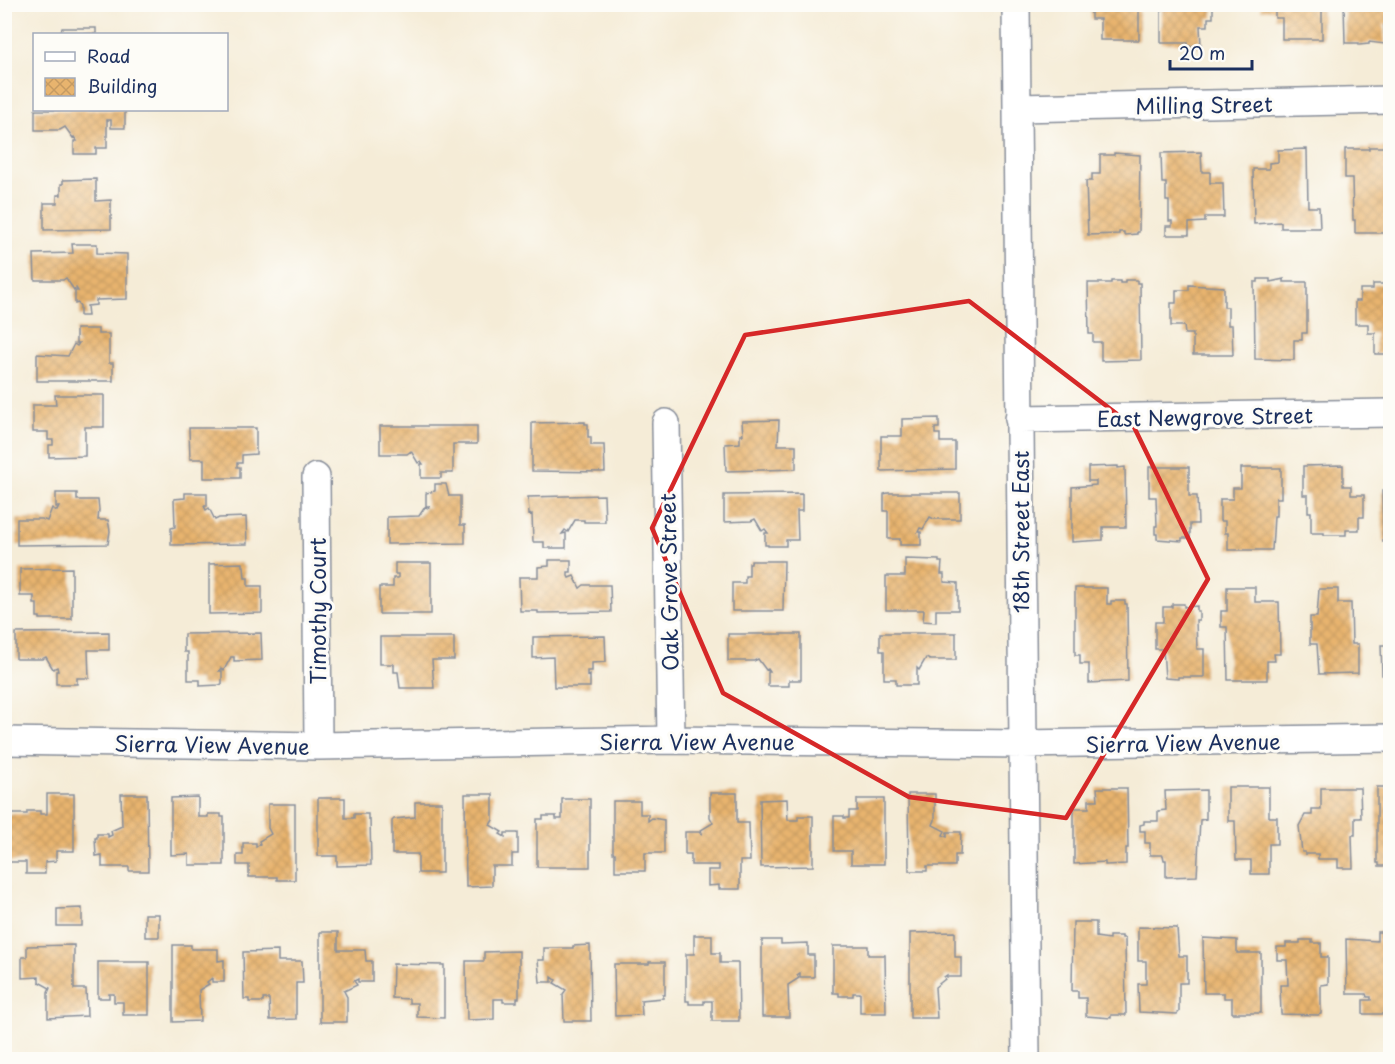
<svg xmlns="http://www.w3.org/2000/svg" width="1395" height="1064" font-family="'Playpen Sans',sans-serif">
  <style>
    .building { fill: url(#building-cross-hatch) }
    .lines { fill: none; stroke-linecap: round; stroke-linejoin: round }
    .minor-casing { stroke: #888e9a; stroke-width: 30 }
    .minor { stroke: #fff; stroke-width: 27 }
    .marked { fill: none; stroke: #d62828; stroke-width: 4.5; stroke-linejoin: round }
    .labels { text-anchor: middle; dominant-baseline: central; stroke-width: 6; stroke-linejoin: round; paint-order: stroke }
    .street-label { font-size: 21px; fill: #1b2f5e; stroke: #fdfcf7 }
  </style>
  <defs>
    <pattern id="building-cross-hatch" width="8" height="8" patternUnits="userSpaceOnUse" patternTransform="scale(1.5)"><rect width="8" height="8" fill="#e8b46e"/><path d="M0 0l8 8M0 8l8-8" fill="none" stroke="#c69b62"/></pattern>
  </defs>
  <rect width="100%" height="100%" fill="#fdfcf7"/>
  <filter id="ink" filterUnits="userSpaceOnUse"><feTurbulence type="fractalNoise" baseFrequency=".0167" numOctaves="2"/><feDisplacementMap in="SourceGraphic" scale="12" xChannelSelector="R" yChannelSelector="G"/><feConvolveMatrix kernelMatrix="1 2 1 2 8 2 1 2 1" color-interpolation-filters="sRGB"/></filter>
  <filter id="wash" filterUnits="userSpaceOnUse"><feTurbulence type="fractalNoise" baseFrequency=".008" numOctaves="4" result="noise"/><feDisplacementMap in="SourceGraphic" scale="24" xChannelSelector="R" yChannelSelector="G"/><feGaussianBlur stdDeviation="1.35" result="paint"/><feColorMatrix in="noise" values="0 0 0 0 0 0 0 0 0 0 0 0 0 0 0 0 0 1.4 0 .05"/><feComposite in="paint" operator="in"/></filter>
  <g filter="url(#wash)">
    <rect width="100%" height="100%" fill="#f5ecd7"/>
    <g id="blocks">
      <path class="building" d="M1077,4H1134V10H1139V40H1100V19H1091V11H1077Z
        M1161,4H1213V18H1208V26H1200L1201,46H1188V43H1161Z
        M1261,4H1317V9H1322V39H1282V18H1275V10H1261Z
        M1344,4H1390V25H1384L1385,44L1369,42V44L1359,45V43H1345Z
        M62,28H96V34H60Z
        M35,110H125V128H111V120H107V148H96V154H74V141H77L74,137L73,138L65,127L60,130H35Z
        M1369,147H1383L1386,149V179H1390V233H1355V220H1353L1352,178H1345V149H1369Z
        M1307,149L1308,207H1319L1320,228H1281V222L1254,224L1253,169H1269V163L1278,162V150Z
        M1201,152L1202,172H1210V183H1223L1224,217H1205V222L1189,223V235H1166V226H1172V221H1169V201H1166V183H1162L1161,153Z
        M1114,153L1140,155L1139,232H1137V234L1124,235V232H1119V234L1088,235L1086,181H1092V174H1100V155H1114Z
        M96,179V201L111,200V229L44,230V203H57V195H61V184H63V180Z
        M72,244H97V253L127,254V299L96,300V305L87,306L88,316H80V306L78,303L75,304V291H78L76,288L74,290L66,278L63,280H35L34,254L73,253Z
        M1258,279H1270V282L1284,279V282H1307V333H1302V340H1294V360L1255,359L1254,282H1258Z
        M1125,280H1137V283H1140L1141,360L1101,361V342H1093V334H1089L1088,283H1111V281H1120V283H1125Z
        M1373,284H1390V354H1375V333H1368V324H1355V301H1360V289H1373Z
        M1189,285L1224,287V307H1228V325H1232L1233,355H1193V334H1185L1184,326H1171V303H1176V290H1189Z
        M76,329H98V334H109V363H113V381H37V354L68,356L74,344L77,346L79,343H76Z
        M55,395H104V427H85V456L49,457V445H53V440H48V432H33V405H56Z
        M939,418V428H935V434H940V442H955V469L881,471V436H902V419Z
        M779,420L778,445H796V469L726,471L725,444L740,443V435H743L742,421Z
        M585,422V424H588V437H591V445H604L605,472L532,471V423Z
        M380,426H477V444H453V473H441V478H421V464H423L421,461L418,463L411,451L407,454H380Z
        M189,428H256V454L242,455V463H237V467H240V478H204V459H190Z
        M1343,465V486H1351V495H1364V517H1359V530H1346V535H1324V533H1311V512H1308V495H1303V466Z
        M1118,466V468L1125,467L1126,527H1103V540L1072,542V487L1096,485V481H1088V467Z
        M1149,467H1189V496H1197L1198,524H1190V538H1182V541L1157,539V534H1155V526H1157L1156,497H1149Z
        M1241,468H1281V498H1276V516H1274L1272,550H1228V533H1225V521H1220V499H1233V488H1241Z
        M435,484H446L449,496H460V525H465V543L387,544V517L419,516L425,507L428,508L430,506H426V493L435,491Z
        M1388,484H1390V542H1383L1382,491H1388Z
        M56,493H77V500H98L99,510L98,520H108L110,531L108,544L17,545V519H42L47,521L52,508L57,511L59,507H56Z
        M185,493H207V506H204L206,510L209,508L215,520L219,518L246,517L247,544L171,545V528L175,527L174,499L185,498Z
        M888,493H960V519H934L930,517L923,529L920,528L918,532H921V545H900V539H888V511H884V494Z
        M802,494V511H797L798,540H786V546H768V545H765V533H768L765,529L762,531L755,519L751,521L724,522V495Z
        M604,495L605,522H584V520H575L568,532L565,530L562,534L566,533V548H544V542H533L532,514L529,515L528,497Z
        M905,559L939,560V562H942L941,574H944V582L958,583V610H936V622L923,621L924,610H886V576H905Z
        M549,560H571V572H568V576L569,578L574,576L580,588L584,585H610L611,612L538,613V611H520L519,577H538V567L549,566Z
        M751,561H784L783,611H732V583H745V576H749V563H751Z
        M242,563V566H244L245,578H248V586H262V613L209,614V564Z
        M395,563H431V614H379V587H393V578H398V574H395Z
        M72,568V619H40V617H37V604H34V596H20V569Z
        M1227,587H1255V602H1279L1280,654H1274L1275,661H1267V680H1228L1227,627H1221V611H1227Z
        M1075,588H1107V604H1111V601H1125V604H1127L1128,681L1089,683V664H1080V655H1075Z
        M1319,589H1338V603H1351L1352,644H1358V673L1319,674L1317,644H1310V617H1317Z
        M1172,604H1184V607L1197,606V611H1199V620H1196L1197,649H1204V677H1178V679L1165,678L1163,649H1155V622H1163V607H1172Z
        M1386,628H1390V675H1382L1381,645H1386Z
        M109,632V650H88L89,678H77V684H56V671H58L57,667L53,669L46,657L42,659H16V633Z
        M261,633L262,660L234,661V657H231L224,670L221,668L219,671H222V684L219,685L200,686V680H188V652H184V634Z
        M880,633H956V660H930L926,658L919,670L917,668V685H896V679H884V651H880Z
        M728,634H801V680H789V686H768V672H770L768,669L766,670L758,659L754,661H728Z
        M605,636L606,662L592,663V671H587V676L590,675V687H554L553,657L533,658V637Z
        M380,637H454V660H432L434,688H400L398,672H394V664H380Z
        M1228,787H1269V817H1277V844H1269V874H1251V860H1236L1235,821H1228Z
        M1377,787H1390V866H1379V863H1377Z
        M1097,788H1127L1128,848H1126V864L1105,865V862L1074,864V808H1089V800H1098Z
        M1321,788H1360L1361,818H1355V835H1352L1353,868H1338V859H1318V854H1305V852H1302L1299,826L1305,815H1312V809H1321Z
        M1206,790V819L1200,820L1197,876L1166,877V860H1164L1163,855H1150V843H1145V831H1140V825L1144,824V821H1158V811L1166,810L1165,791Z
        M710,793H737V823H749L750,861H740V889H719V885L708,886V870H719V865H691V854H685V832H699L701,834L702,833L701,830L713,823L710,817Z
        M47,794H74V851H56V861L45,862V874H26V862H6V814H27V811H40V814H47Z
        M121,794H147L148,871H129V867H102V855L96,856L95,838H97V834H108V837L112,835L111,831L122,826Z
        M465,794H493V820L490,825L502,832L500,834L505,837V833H518V854H512V866H492V886L466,887Z
        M908,794H935V820L933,825L945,831L943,835L947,837V832H961L960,855H955V866H927V871H909Z
        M198,797V817H208V814H221V817H224V865H189V854L171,855V798Z
        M318,798H345V818H354V814H368V819H370L371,865L337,866V856H318Z
        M562,799H590V867H537V819H543V816H556V819H562Z
        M787,799L788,820H798V816H813V866L761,867L760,800Z
        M857,799H884V864H851V851H834V816H844V818H849V811H857Z
        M613,801H640V814H648V821L652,818L664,820V853H645V871H615V853H613Z
        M415,802H442V873H418V854H392V821L394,819L415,817Z
        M268,804H295V880H277V877H249V865H237V855H243V843H256V847L260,844L259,841L271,834L268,828Z
        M82,908V926H57V909Z
        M145,914H159V937H145Z
        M1073,922H1096V937L1109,939V936H1122V938H1125L1126,1015H1111V1018L1086,1016V998H1078V991H1072Z
        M1138,927L1177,928L1179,956H1187V983H1179V1012L1177,1014L1139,1012L1138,984H1146V961H1138Z
        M320,932H338V950H365L366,961H372V982H358V979L354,981L357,985L344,991L347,997V1022H320Z
        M955,932V957H961V977H947V975L944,977L945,979L935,987L937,1018H910V933Z
        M1377,932H1390V1014H1363V1000H1371V997H1367L1366,994H1347L1346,939L1377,941Z
        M694,935H712V953H720V963H738L739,1021H712V1001H704V1004H689V1001H686V954H694Z
        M1203,938L1237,940V953H1261V1013H1232V998H1224V993H1204Z
        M762,940H781V944L808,943V955H814V977H800V973L797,975L799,978L788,985L789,1017H762Z
        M1300,940H1312V943H1321V957H1328V984L1321,985V1014L1318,1015L1281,1014L1280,985H1288L1287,960H1277V947H1286V943H1300Z
        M74,945V989H86L87,1016L48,1018V993L50,988L39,982V977L22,978V957H27V946Z
        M173,945H191V949H218V961L224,960V982H212V978L207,982L209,984L199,990L200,1021L173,1022Z
        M590,945L591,1021H564L563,994L566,990L554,983L556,980L552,977V982H540L538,960H544V948H573V946Z
        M833,946H868V955H885L886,1013H860V993H853V996H839V993H833Z
        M278,951V961H302L303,983H296V1019L270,1020L269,999H263V1002H249V999H244L243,952Z
        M519,951V998H517V1002H503V999H494V1019L467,1020L466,961H484V952Z
        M98,962H149V1015H123V1002H114V994H109V998H98Z
        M649,962H665V995H663V998L641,1000L642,1015L615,1016L614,964H649Z
        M393,964L444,965V1018L417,1017V1003H409V999L392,998Z"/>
    </g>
  </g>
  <g filter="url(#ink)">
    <use href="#blocks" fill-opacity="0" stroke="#888e9a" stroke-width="1.5"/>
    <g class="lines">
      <defs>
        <path id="minor" d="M1016,4L1026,1060
          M1017,108L1390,100
          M1019,419L1390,413
          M666,423L671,740
          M316,477L318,746
          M4,741L318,746L671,740L1022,744L1390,738"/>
      </defs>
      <use href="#minor" class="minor-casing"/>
      <use href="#minor" class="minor"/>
    </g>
  </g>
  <path class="marked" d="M969,301L1134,427L1208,579L1066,818L909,797L723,693L652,528L745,335Z"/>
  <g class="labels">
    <g class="street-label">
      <text transform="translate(1204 104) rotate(-1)">Milling Street</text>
      <text transform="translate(1205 416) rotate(-1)">East Newgrove Street</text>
      <text transform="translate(1020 532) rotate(-90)">18th Street East</text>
      <text transform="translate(668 582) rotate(-91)">Oak Grove Street</text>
      <text transform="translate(317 611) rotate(-90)">Timothy Court</text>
      <text x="697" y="741">Sierra View Avenue</text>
      <text transform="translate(1183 742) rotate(-1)">Sierra View Avenue</text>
      <text transform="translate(212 744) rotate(1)">Sierra View Avenue</text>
    </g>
  </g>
  <rect width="1395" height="1064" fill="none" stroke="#fdfcf7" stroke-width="24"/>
  <rect x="33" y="33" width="195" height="78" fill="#fdfcf7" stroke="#a3aaba" stroke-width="1.5"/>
  <rect x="45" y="52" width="30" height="9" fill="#ffffff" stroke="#a3aaba" stroke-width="1.5"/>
  <text x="87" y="63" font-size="18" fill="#1b2f5e">Road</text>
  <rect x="45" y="78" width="30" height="18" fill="url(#building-cross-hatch)" stroke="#a3aaba" stroke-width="1.5"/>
  <text x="87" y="93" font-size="18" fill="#1b2f5e">Building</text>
  <path d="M1170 60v9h82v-9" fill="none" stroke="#1b2f5e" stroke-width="3"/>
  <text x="1179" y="60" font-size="18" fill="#1b2f5e" stroke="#fdfcf7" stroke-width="4.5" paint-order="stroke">20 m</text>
</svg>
